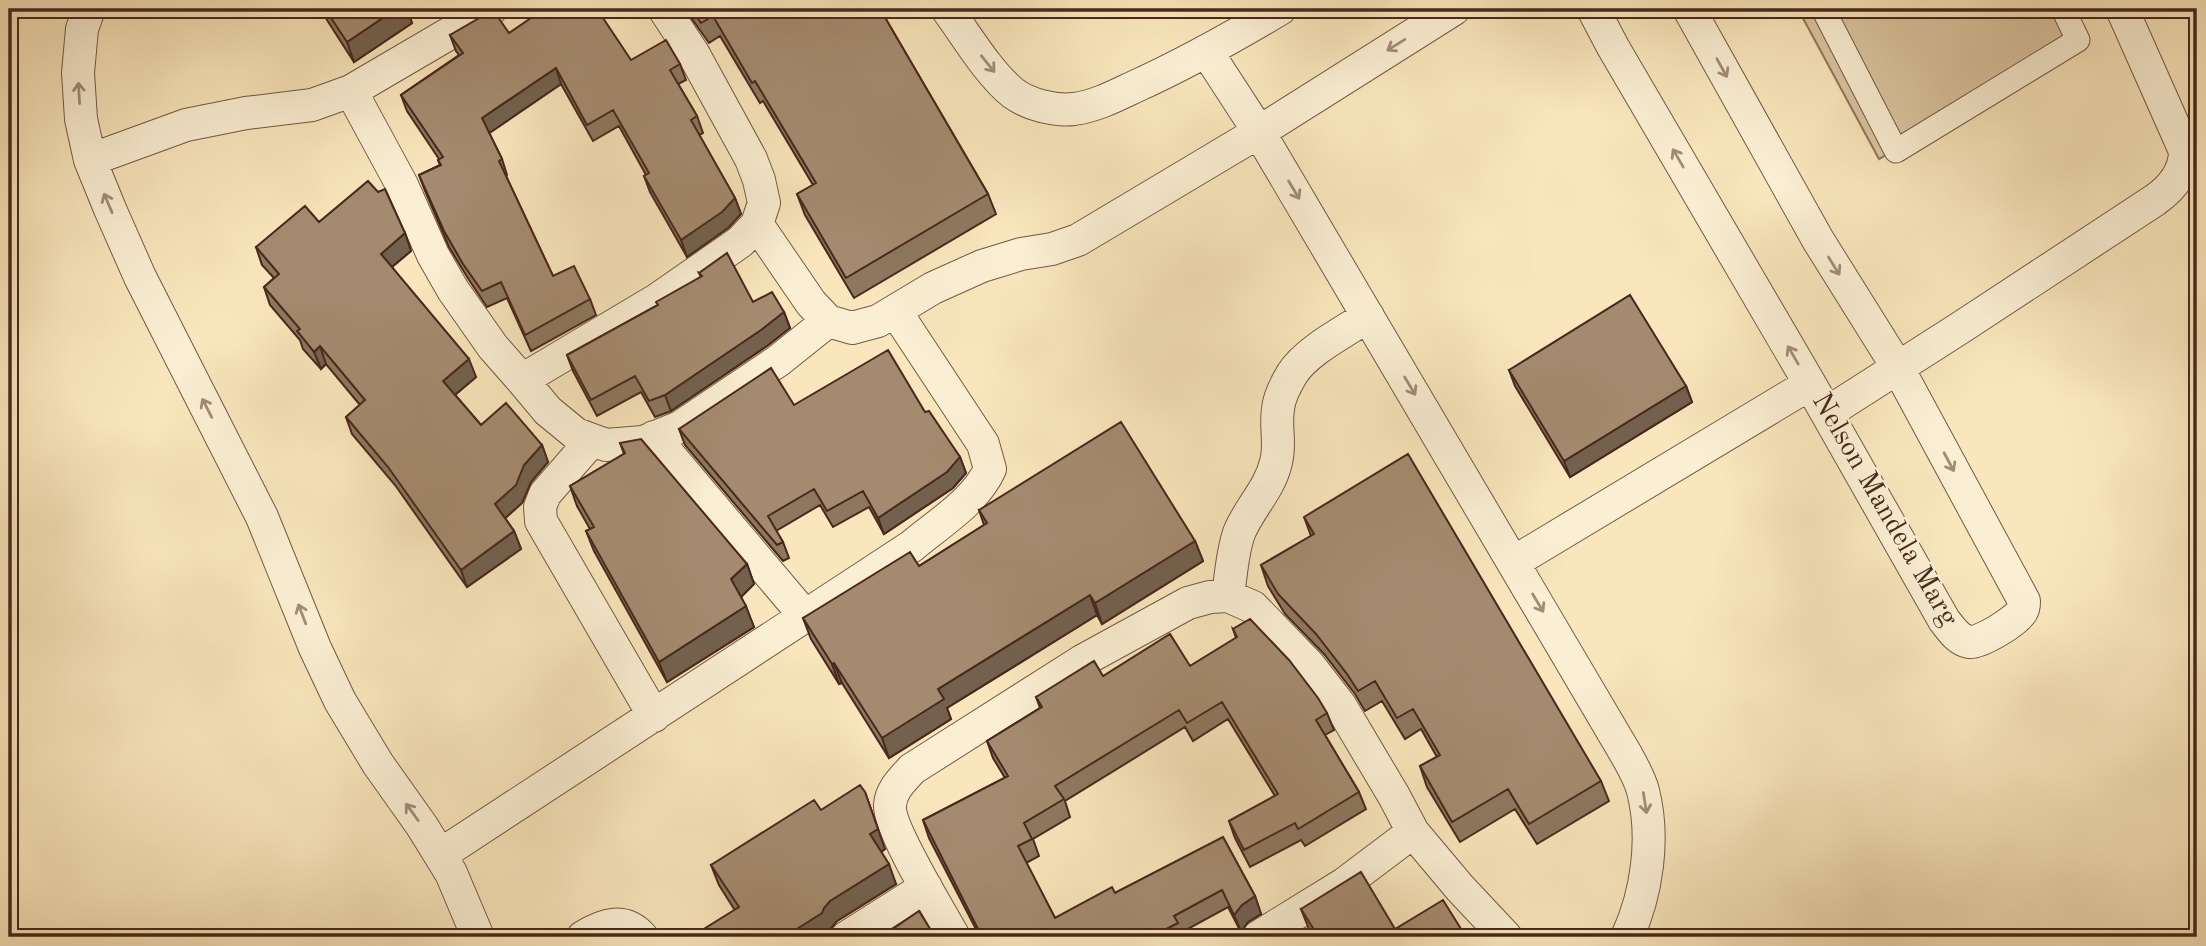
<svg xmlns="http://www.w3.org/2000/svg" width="2206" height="946" font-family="'Old Standard TT',serif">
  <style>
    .green { fill: #dbc6a1; stroke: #92775e; stroke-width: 2 }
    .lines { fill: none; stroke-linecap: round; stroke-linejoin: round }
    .pedestrian-casing { stroke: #745844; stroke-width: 25 }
    .minor-casing { stroke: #745844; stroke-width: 34 }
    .pedestrian { stroke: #fbefd3; stroke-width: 23 }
    .minor { stroke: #fbefd3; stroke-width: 32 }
    .wall { fill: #8d785f; stroke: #48281c; stroke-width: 2 }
    .shaded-wall { fill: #73614e; stroke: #48281c; stroke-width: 2 }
    .building { fill: #a48b6f; stroke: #48281c; stroke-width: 2 }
    .oneway { stroke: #a28c78 }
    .labels { text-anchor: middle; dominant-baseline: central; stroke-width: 5; stroke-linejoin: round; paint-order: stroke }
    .street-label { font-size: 28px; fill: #48281c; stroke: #fbefd3 }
  </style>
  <rect width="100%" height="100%" fill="#f9e6bc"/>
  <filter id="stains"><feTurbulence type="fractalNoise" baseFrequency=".00286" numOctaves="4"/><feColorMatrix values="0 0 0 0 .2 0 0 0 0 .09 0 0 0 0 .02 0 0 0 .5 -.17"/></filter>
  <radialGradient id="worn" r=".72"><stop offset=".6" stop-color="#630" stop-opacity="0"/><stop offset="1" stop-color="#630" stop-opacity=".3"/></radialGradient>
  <path class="green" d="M1798,9H2075L2088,37L1879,159Z"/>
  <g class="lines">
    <defs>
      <path id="pedestrian" d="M1823,9L1896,151L2078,40L2063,9"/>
      <path id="minor" d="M89,9L82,29L78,73L81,119L90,160L110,209L140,277L262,517L315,648L340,701L378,764L422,826L451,873L478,937
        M947,9C966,35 989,74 1013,93C1029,105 1055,111 1074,109C1096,106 1115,96 1134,87C1185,64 1233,37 1280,9
        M1593,9L1613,47L1810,384L1944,620C1951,629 1958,640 1969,642C1979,644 2017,621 2022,611C2024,608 2024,605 2024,601L1898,368L1818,240L1689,9
        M1207,52L1259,132L1627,756C1633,767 1640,779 1643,791C1655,838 1647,894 1627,937
        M351,91L402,185L433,255L453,290L493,347L522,380L548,411L576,434L606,445L643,442L680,427L778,361L828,321
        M90,160L186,125L246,113L312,105L351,91L491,9
        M757,224L811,303L828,321L852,328L878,321L933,288L982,266L1021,254L1052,249L1078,240L1259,132L1454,9
        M522,380L658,299L740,242L757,224L764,203L759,180L751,159L693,53L664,9
        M1827,413L1960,328L2155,200C2172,188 2185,173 2185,151L2122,9
        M654,437L805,616
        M592,440L545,494L540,507L541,521L654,716
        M1514,562L1810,384
        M1228,596C1231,576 1232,553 1239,533C1249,508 1270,489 1276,462C1281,444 1275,427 1278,409C1279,397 1286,384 1292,374C1306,351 1346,331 1368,316
        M440,855L912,546C939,523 975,502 990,469L983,444L896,312
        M583,937C604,924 624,917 642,937
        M847,937L926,887
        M954,937C941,913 888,828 890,805C891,790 902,780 912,769L1082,661L1188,603L1210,597L1228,596L1253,607L1309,665L1340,705L1394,796L1413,832L1460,888L1506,937
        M1258,937L1344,884L1413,832"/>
    </defs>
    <use href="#pedestrian" class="pedestrian-casing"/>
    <use href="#minor" class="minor-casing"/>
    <use href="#pedestrian" class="pedestrian"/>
    <use href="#minor" class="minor"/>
  </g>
  <path class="wall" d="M322,9H407L412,23L354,62L327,20Z
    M685,9H880L988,194L996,214L854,298L805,215L797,194L813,185L763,101L760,103L720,36L709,43Z
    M509,33L631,60L680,64L686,80L678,84L697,116L703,133L699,135L735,198L741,214L728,228L687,257L650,192L644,176L646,175L619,126L593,141L561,84L489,133L502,159L507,175L506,176L553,276L590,299L596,315L531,351L507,298L487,307L469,280L449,247L425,191L419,175L440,165L438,160L439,159L407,111L401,95L459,55L456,51L450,35Z
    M378,192L405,233L411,251L392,267L476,377L455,395L481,425L542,445L548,462L531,482L522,503L505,518L514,531L521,549L467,587L395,485L352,434L346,417L360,405L326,364L321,369L303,349L300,340L270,305L264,287L274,278L262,265L256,247L319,222Z
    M699,273L753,302L784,312L790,328L767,346L671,411L655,417L641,392L597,416L573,371L567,355L658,305L701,277Z
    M1509,370L1686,386L1692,402L1570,477L1515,386Z
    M794,405L925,412L960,457L966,473L953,488L884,534L869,507L833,527L820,505L776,531L783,542L789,558L783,561L685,445L679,429Z
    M620,443L747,564L754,584L741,597L754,627L667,682L594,551L586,531L590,529L577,506L570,486L624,454Z
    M979,510L1195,541L1203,561L1102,624L1097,615L947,708L951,719L889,758L842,683L839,684L811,639L803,618L919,566L984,525Z
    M1304,517L1601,781L1609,801L1537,844L1515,809L1460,842L1427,787L1420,766L1437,757L1421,729L1405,739L1382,701L1365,711L1355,694L1324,654L1285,614L1268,586L1261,565L1311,536Z
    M1233,629L1327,713L1334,730L1325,735L1359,792L1366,809L1305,846L1301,840L1250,867L1235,838L1229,821L1275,796L1228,719L1193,741L1185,727L1065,801L1070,817L1033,839L1039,856L1026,863L1055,918L1115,893L1223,837L1255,896L1261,914L1248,922L1241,932L1228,907L1182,932L1183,937H980L929,838L923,820L1005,778L993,758L987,741L1040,708L1036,697L1103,676L1190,666L1236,638Z
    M821,810L885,849L881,852L896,884L837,921L831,928L830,933L734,909L719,885L711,865Z
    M1301,909L1395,929L1466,937H1314L1309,929Z"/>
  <path class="shaded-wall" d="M396,9H407L412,23L354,62L347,42Z
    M556,68L561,84L488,134L482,118Z
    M735,198L741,214L728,228L687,257L681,240Z
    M405,233L411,251L387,271L381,254Z
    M784,312L790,328L767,346L671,411L665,395Z
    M320,346L326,364L321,369L314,352Z
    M469,359L476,377L450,399L443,381Z
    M1686,386L1692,402L1570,477L1564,461Z
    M542,445L548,462L531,482L522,503L502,521L495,504L524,465Z
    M960,457L966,473L953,488L884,534L878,518Z
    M514,531L521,549L467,587L461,570Z
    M1195,541L1203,561L1102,624L1095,603Z
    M747,564L754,584L739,599L731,579Z
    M1090,595L1097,615L947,708L951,719L889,758L882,738L938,689Z
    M746,606L754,627L667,682L659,662Z
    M834,663L842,683L839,684L832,664Z
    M865,792L885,849L877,855L870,834Z
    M889,864L896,884L837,921L831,928L830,933L823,937H784L824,908L830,901Z
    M1255,896L1261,914L1248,922L1241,932L1234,915L1242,905Z"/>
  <path class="building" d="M325,9H396L347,42Z
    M544,9H597L631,60L666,40L680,64L670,70L697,116L691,120L735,198L722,212L681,240L644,176L649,173L613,110L587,125L556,68L482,118L502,159L499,161L553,276L574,266L590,299L525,335L501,282L482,291L463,264L444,231L419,175L441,165L438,160L443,157L401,95L463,53L450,35L493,10L509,33Z
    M691,9H880L988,194L846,278L797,194L816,183L755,81L752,83L713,16L701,23Z
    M368,181L378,192L385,189L405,233L381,254L469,359L443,381L481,425L506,403L542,445L524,465L516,485L495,504L514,531L461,570L388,467L346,417L365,400L320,346L314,352L297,331L300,329L264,287L279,274L256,247L305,206L319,222Z
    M727,253L753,302L772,292L784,312L761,330L665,395L649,401L635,376L591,400L567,355L658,305L656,302L702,276L699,273Z
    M1630,295L1686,386L1564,461L1509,370Z
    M888,350L925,412L929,411L960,457L947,472L878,518L863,491L827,511L814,489L768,516L783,542L777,545L679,429L771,368L794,405Z
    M1121,422L1195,541L1095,603L1090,595L938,689L944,699L882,738L834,663L832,664L803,618L910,552L919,566L987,523L979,510Z
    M641,439L747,564L731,579L746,606L659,662L586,531L594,527L570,486L625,453L620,443Z
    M1408,454L1601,781L1529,824L1508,789L1452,822L1420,766L1440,755L1413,709L1397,718L1375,681L1358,691L1347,674L1316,634L1278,594L1261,565L1314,534L1304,517Z
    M1250,619L1289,660L1318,698L1327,713L1316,720L1359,792L1298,829L1295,823L1244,850L1229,821L1278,794L1222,702L1187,723L1179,710L1055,786L1064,799L1024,823L1032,839L1018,846L1055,918L1112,887L1115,893L1223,837L1255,896L1242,905L1234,915L1222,890L1174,916L1178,923L1151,937H1109L1106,932L1095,937H982L923,820L1008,776L987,741L1042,707L1036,697L1094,661L1103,676L1170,634L1190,666L1237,637L1233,629Z
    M860,785L865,792L878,829L870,834L889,864L830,901L824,908L822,913L784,937H691L739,907L711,865L814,800L821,810Z
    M1361,872L1395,929L1443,900L1466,937H1315L1318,936L1301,909Z
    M919,911L935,937H881Z"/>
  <defs><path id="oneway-shaft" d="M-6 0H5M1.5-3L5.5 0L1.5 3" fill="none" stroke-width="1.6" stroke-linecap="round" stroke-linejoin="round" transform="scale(1.75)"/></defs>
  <g class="oneway">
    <use href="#oneway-shaft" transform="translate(1396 45) rotate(148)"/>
    <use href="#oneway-shaft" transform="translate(988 64) rotate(51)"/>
    <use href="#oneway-shaft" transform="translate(1722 68) rotate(61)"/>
    <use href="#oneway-shaft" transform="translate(79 93) rotate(-93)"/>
    <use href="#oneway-shaft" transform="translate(1678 158) rotate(-120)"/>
    <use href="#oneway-shaft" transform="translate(1294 190) rotate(59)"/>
    <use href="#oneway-shaft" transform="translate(108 203) rotate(-113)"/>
    <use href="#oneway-shaft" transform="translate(1834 266) rotate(58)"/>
    <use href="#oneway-shaft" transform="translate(1793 355) rotate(-120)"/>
    <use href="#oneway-shaft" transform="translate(1410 386) rotate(59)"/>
    <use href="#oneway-shaft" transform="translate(207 408) rotate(-117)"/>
    <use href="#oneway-shaft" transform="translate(1949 462) rotate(62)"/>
    <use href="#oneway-shaft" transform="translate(1538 603) rotate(59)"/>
    <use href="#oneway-shaft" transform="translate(302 614) rotate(-111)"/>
    <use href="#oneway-shaft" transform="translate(1645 803) rotate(81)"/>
    <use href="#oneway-shaft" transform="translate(412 812) rotate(-126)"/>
  </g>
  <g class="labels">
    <g class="street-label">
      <text transform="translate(1884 510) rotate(60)">Nelson Mandela Marg</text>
    </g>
  </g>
  <rect width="2206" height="946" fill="none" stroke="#f9e6bc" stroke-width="35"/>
  <rect x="10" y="10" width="2185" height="925" fill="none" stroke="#48281c" stroke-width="3.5"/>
  <rect x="18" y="18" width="2171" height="911" fill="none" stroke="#48281c" stroke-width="2"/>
  <rect width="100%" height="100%" filter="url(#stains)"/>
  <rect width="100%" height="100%" fill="url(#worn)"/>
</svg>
